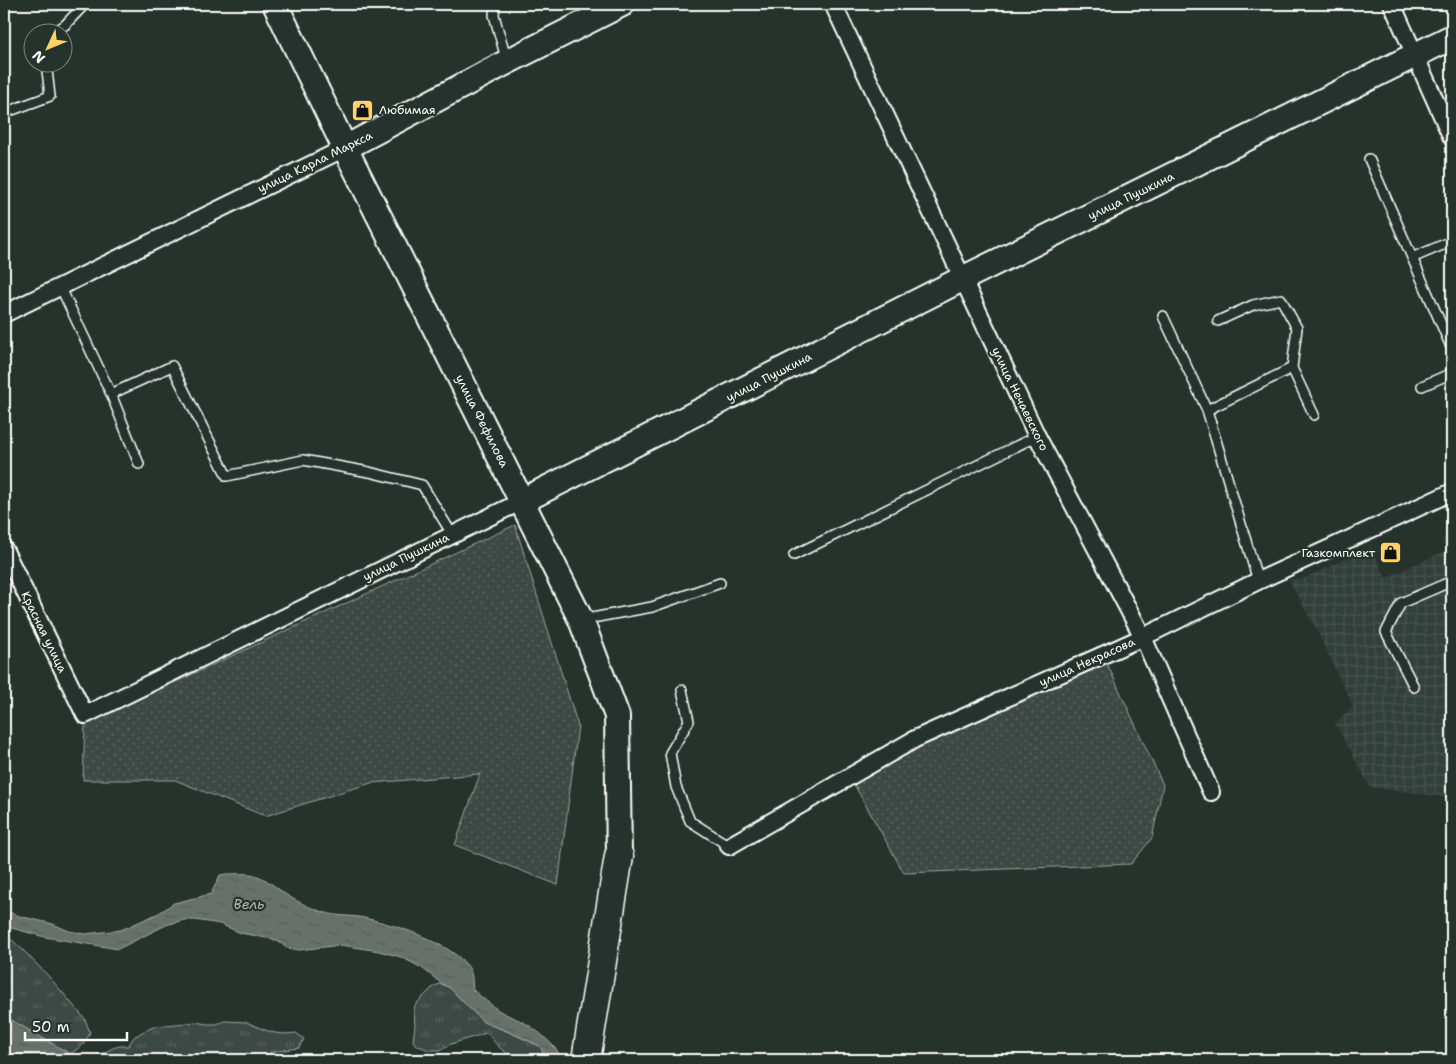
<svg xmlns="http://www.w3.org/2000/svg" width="1456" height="1064" font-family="'Shantell Sans',sans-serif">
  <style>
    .industrial { fill: url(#industrial-grid) }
    .grass { fill: url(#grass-tufts); stroke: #9ea4a2 }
    .park { fill: url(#park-dots); stroke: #9ea4a2 }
    .water { fill: url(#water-ripples); stroke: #a4a9a7 }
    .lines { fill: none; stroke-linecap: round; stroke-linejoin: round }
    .service-casing { stroke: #fff; stroke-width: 12 }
    .minor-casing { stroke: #fff; stroke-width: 20 }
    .secondary-casing { stroke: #fff; stroke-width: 28 }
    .trunk-casing { stroke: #fff; stroke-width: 31 }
    .service { stroke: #26332d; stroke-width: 9 }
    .minor { stroke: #26332d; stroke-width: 16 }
    .secondary { stroke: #26332d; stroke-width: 24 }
    .trunk { stroke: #26332d; stroke-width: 28 }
    .labels { text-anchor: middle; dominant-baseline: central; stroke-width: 4.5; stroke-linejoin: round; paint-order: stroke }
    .poi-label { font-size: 12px; fill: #fff; stroke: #26332d; text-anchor: start }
    .street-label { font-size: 12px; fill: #fff; stroke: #26332d }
    .water-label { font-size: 14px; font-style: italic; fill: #b3b8b6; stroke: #26332d }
  </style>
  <defs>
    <pattern id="industrial-grid" width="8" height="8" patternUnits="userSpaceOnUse" patternTransform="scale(1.25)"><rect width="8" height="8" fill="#333f3a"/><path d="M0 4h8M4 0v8" fill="none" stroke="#47524e"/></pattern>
    <pattern id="grass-tufts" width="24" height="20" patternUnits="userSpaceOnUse" patternTransform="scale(1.25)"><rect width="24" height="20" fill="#3e4944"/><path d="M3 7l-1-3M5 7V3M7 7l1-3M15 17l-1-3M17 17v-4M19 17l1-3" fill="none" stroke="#5b6460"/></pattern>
    <pattern id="park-dots" width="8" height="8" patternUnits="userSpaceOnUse" patternTransform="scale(1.25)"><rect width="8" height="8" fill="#3e4944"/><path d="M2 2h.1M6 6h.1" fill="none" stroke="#5b6460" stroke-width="1.8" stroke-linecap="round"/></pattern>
    <pattern id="water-ripples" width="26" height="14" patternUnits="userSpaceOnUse" patternTransform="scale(1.25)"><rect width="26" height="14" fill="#67706c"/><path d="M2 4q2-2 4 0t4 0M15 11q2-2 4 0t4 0" fill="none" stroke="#575a59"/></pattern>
  </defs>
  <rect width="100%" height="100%" fill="#26332d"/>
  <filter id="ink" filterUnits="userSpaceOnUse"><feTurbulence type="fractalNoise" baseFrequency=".02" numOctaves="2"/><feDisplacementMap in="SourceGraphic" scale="10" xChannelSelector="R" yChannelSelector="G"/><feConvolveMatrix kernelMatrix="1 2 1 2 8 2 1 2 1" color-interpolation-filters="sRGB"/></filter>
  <g filter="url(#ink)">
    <path class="industrial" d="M1452,535V798L1370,787L1335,723L1353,706L1316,629L1289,580L1303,579L1371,547L1386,578L1447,550L1442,540Z"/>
    <path class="grass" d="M4,937L12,940L22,949L51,979L85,1019L90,1033L83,1045L70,1054L4,1016Z
      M439,984H442L450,988L483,1022L509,1032L540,1046L545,1056C529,1062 508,1058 497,1045C493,1041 491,1036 486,1033L451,1044L440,1050H429L416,1045L413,1041L415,1025L414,1010L415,1005L432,988Z
      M225,1021L246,1022L265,1030L275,1033L286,1034L296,1033L304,1039L299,1048L270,1052V1060H84V1059C90,1056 95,1056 101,1054C112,1049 115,1045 128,1046L134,1037L144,1031L156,1026L196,1022L206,1024H216Z"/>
    <path class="park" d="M515,525L578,726L558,885L455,845L480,774L371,783L265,816L175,780H83L85,724Z
      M1105,659L1163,785L1152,838L1131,864L904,873L851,779L1072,667Z"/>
    <path class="water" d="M226,874C237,874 250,872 260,877C269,881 277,888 285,894C296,901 310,908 323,912C336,917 351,915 364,918C394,924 452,943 469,968C473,974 472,984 473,990C481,997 490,1004 498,1010C506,1015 515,1018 523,1022C539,1031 555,1045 563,1060H546L540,1046L509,1032L483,1022L450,988L442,984L422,968L401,957L379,951L341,945L299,950L288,948L276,940L241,933L220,924L195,920H184L166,925L118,949L45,937L4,926V910L19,916L53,924L69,931L85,934L121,930L159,913L174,903L211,894L220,875Z
      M4,1016L70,1054L80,1060H4Z"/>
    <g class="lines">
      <defs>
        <path id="service" d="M495,4L494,15L507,62
          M54,32L65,25L85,4
          M4,113L50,96L46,62
          M1369,159L1452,349
          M1412,258L1452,241
          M60,286L111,394L139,464
          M1163,316L1207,410L1258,581
          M1218,321L1253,305L1281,299L1297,328L1292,368
          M1422,386L1452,373
          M111,394L172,366L227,476L303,460L369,472L422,485L452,534
          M1207,410L1292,368L1314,415
          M794,555L1037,436
          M581,620L652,607L720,583
          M1414,687L1386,632L1401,603L1452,581
          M682,690L689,721L670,753L676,787L690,821L729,846"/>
        <path id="minor" d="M833,4L1037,436L1143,637L1211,792
          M1392,4L1452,138
          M4,314L345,148
          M4,549L85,715L522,501
          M729,846L915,739L1143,637L1258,581L1452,492"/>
        <path id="secondary" d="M275,4L345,148L581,620L617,716L619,856
          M345,148L507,62L622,4
          M522,501L962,279L1452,37"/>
        <path id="trunk" d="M586,1060L619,856"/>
      </defs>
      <use href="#service" class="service-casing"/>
      <use href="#minor" class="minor-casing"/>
      <use href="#secondary" class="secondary-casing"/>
      <use href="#trunk" class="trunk-casing"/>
      <use href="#service" class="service"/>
      <use href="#minor" class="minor"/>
      <use href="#secondary" class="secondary"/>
      <use href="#trunk" class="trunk"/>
    </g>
  </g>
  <defs>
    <symbol id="shop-square" viewBox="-11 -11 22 22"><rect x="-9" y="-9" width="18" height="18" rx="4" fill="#ffd166" stroke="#26332d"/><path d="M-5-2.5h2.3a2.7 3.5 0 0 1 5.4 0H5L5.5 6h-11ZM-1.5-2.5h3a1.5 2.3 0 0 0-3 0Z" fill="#111"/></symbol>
  </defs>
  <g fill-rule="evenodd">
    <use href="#shop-square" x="350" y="98" width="25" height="25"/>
    <use href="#shop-square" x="1378" y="540" width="25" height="25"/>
  </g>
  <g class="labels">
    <g class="poi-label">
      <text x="379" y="110">Любимая</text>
      <text x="1375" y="553" text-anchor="end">Газкомплект</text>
    </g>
    <g class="street-label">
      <text transform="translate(315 162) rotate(-26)">улица Карла Маркса</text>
      <text transform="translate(1131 196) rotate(-26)">улица Пушкина</text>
      <text transform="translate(769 377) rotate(-27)">улица Пушкина</text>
      <text transform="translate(1020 399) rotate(64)">улица Нечаевского</text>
      <text transform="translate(482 421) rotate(63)">улица Фефилова</text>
      <text transform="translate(406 557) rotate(-26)">улица Пушкина</text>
      <text transform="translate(44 632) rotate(64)">Красная улица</text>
      <text transform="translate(1087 662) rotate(-24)">улица Некрасова</text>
    </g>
    <g class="water-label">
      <text x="249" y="904">Вель</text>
    </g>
  </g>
  <rect width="1456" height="1064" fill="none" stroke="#26332d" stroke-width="20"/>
  <rect x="10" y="10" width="1436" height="1044" fill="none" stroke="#fff" stroke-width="2" filter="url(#ink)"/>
  <g transform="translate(48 48) rotate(226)"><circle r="24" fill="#26332d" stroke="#7d8581"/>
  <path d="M0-4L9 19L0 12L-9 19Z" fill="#ffd166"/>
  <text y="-8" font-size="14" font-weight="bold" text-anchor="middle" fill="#ffffff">N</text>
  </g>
  <path d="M25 1032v8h102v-8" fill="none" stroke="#ffffff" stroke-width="2.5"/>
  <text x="32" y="1032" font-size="15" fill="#ffffff" stroke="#26332d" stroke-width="4" paint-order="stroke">50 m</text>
</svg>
